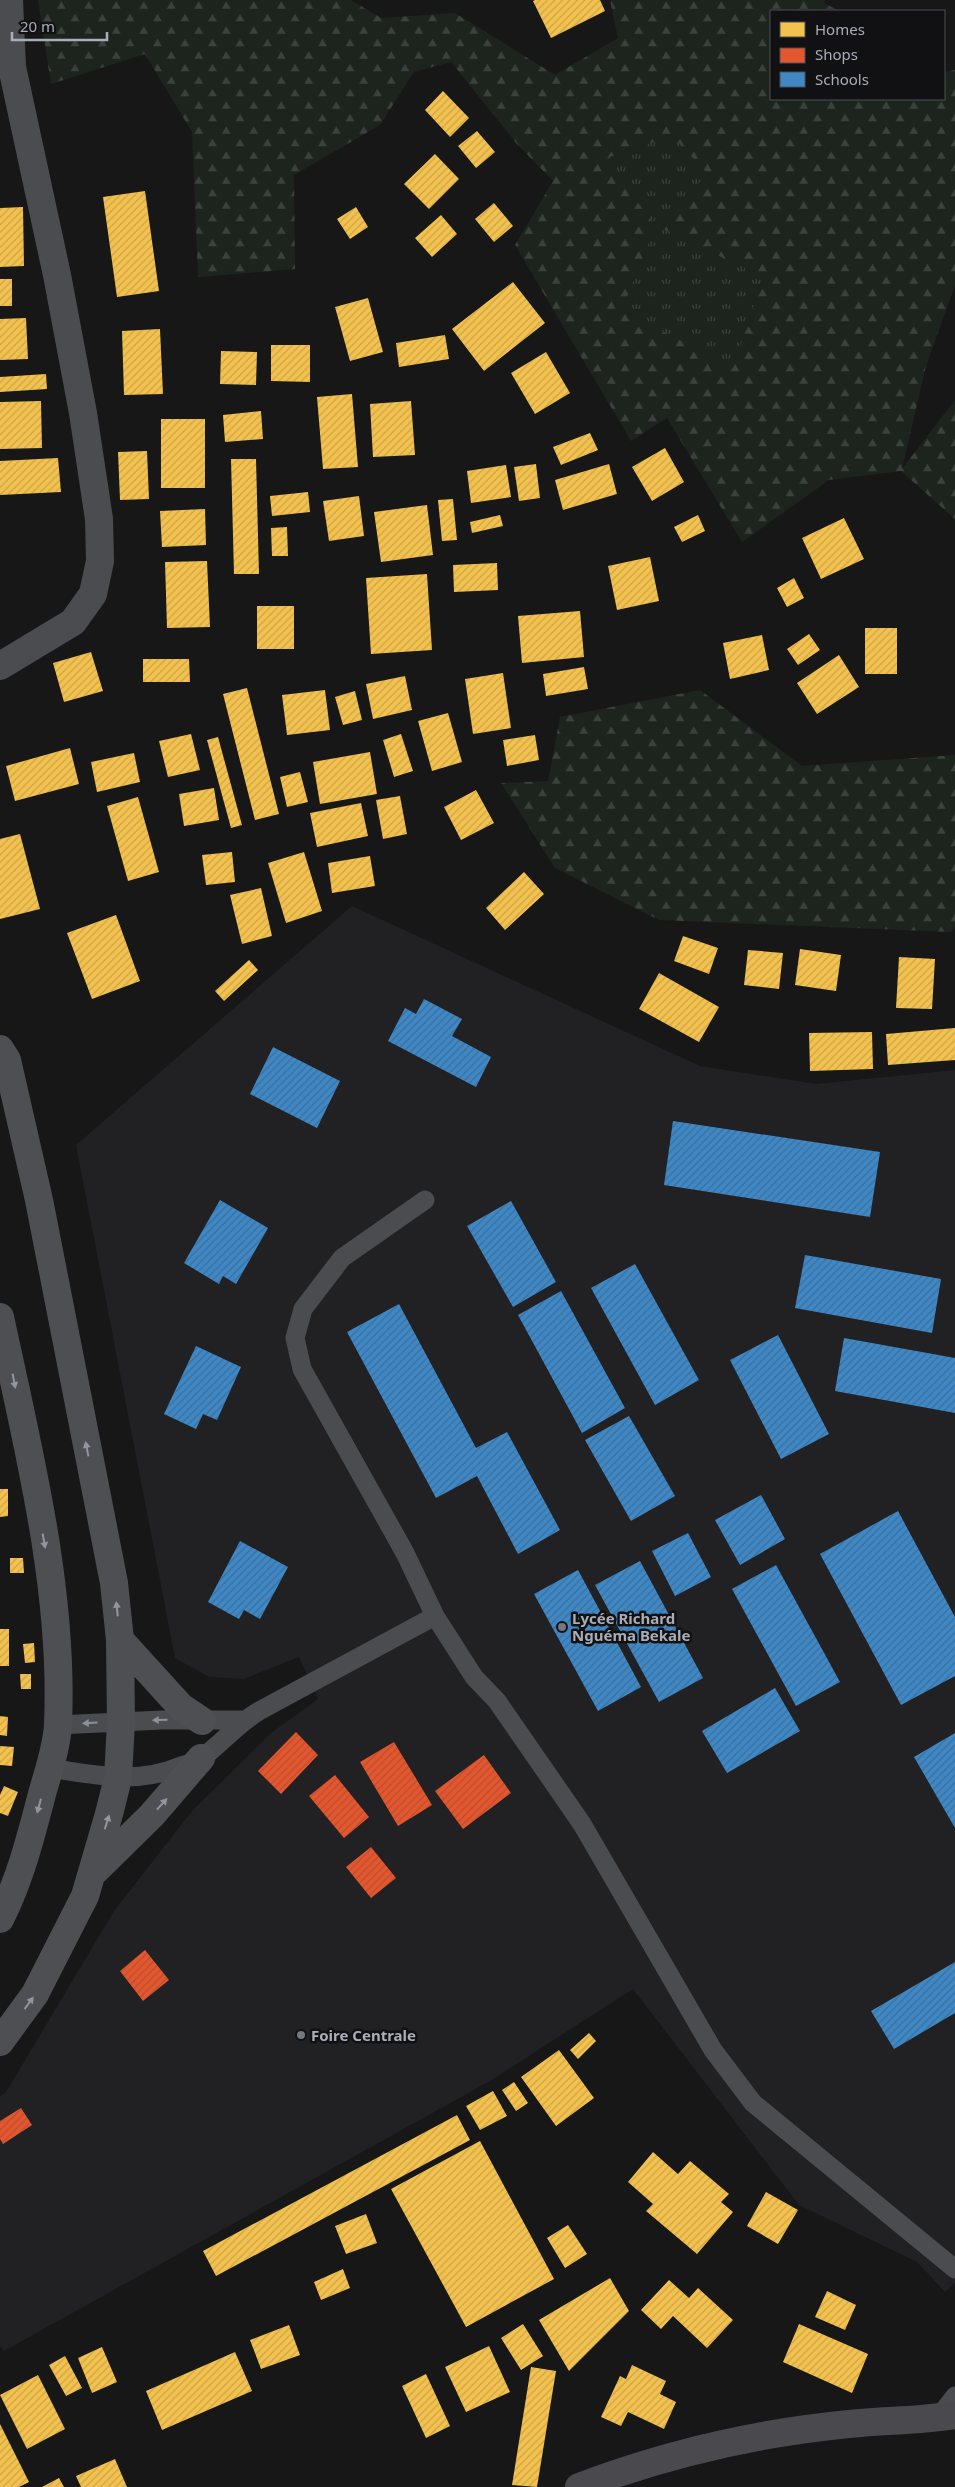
<svg xmlns="http://www.w3.org/2000/svg" width="955" height="2487" font-family="'Noto Sans',sans-serif">
  <style>
    .built { fill: #212123 }
    .grass { fill: url(#grass-tufts) }
    .forest { fill: url(#forest-firs); fill-rule: evenodd }
    .homes { fill: url(#homes-hatch) }
    .shops { fill: url(#shops-hatch) }
    .schools { fill: url(#schools-hatch) }
    .lines { fill: none; stroke-linecap: round; stroke-linejoin: round }
    .lane { stroke: #4b4c50; stroke-width: 19 }
    .street { stroke: #4b4c50; stroke-width: 28 }
    .secondary { stroke: #4a4a4e; stroke-width: 28 }
    .primary { stroke: #4d4f52; stroke-width: 28 }
    .oneway { fill: #91969e }
    .oneway2 { fill: #8c9099 }
    .poi-dot { fill: #757880; stroke: #111113; stroke-width: 2 }
    .labels { text-anchor: middle; dominant-baseline: central; stroke-width: 5; stroke-linejoin: round; paint-order: stroke }
    .poi-label { font-size: 15px; font-weight: bold; fill: #a8adb8; stroke: #111113; text-anchor: start }
  </style>
  <defs>
    <pattern id="grass-tufts" width="24" height="20" patternUnits="userSpaceOnUse" patternTransform="scale(1.25)"><rect width="24" height="20" fill="#1d241e"/><path d="M3 7l-1-3M5 7V3M7 7l1-3M15 17l-1-3M17 17v-4M19 17l1-3" fill="none" stroke="#3b413d"/></pattern>
    <pattern id="forest-firs" width="22" height="20" patternUnits="userSpaceOnUse" patternTransform="scale(1.25)"><rect width="22" height="20" fill="#1d241e"/><path d="M5 1l3.5 6h-7zM16 11l3.5 6h-7z" fill="#3b413d"/></pattern>
    <pattern id="homes-hatch" width="6" height="6" patternUnits="userSpaceOnUse" patternTransform="scale(1.25)"><rect width="6" height="6" fill="#f2c14e"/><path d="M-1 1l2-2M0 6l6-6M5 7l2-2" fill="none" stroke="#cca549"/></pattern>
    <pattern id="shops-hatch" width="6" height="6" patternUnits="userSpaceOnUse" patternTransform="scale(1.25)"><rect width="6" height="6" fill="#e4572e"/><path d="M-1 1l2-2M0 6l6-6M5 7l2-2" fill="none" stroke="#b84e30"/></pattern>
    <pattern id="schools-hatch" width="6" height="6" patternUnits="userSpaceOnUse" patternTransform="scale(1.25)"><rect width="6" height="6" fill="#3f88c5"/><path d="M-1 1l2-2M0 6l6-6M5 7l2-2" fill="none" stroke="#3b6f9a"/></pattern>
  </defs>
  <rect width="100%" height="100%" fill="#171717"/>
  <path class="built" d="M352,906L700,1066L816,1084L955,1070V2282L945,2292L917,2262L799,2205L633,1989L490,2081L4,2351L0,2346V2097L6,2092L114,1911L192,1811L271,1733L318,1699L299,1657L244,1679L209,1677L175,1658L76,1145Z"/>
  <path class="grass" d="M672,136L708,174L764,277L733,369L622,310L655,225L604,159Z"/>
  <path class="forest" d="M38,0H351L381,18L455,13L555,75L618,38L610,0H825L824,3L839,11H771V99H944V72L955,70V285L926,366L902,469L955,400V519L901,471L829,480L742,542L667,418L631,441L515,245L553,181L517,144L451,62L414,72L380,125L294,175L295,269L198,277L192,132L145,54L51,84ZM672,136L708,174L655,225L604,159ZM655,225L763,277L733,368L622,310Z
    M700,690L802,766L955,755V927L951,932L659,920L555,868L501,783L548,781L560,717Z"/>
  <path class="homes" d="M535,0H600L605,11L551,38L533,1Z
    M443,91L469,118L450,137L425,110Z
    M477,131L495,152L476,168L458,146Z
    M435,154L459,179L429,209L404,184Z
    M145,191L159,291L117,297L103,197Z
    M494,203L513,226L494,242L475,219Z
    M23,207L24,266L0,267V208Z
    M356,207L368,227L350,239L337,219Z
    M441,215L457,234L432,257L415,238Z
    M0,279H12V306H0Z
    M513,282L545,323L484,371L452,329Z
    M368,298L383,352L350,361L335,307Z
    M26,318L28,359L0,360V319Z
    M160,329L163,394L124,395L122,331Z
    M445,335L449,359L399,367L396,343Z
    M271,345H310V382L271,381Z
    M221,351L257,352L256,385L220,384Z
    M546,352L570,393L535,414L511,373Z
    M46,374L47,389L0,392V377Z
    M352,394L358,467L323,469L317,397Z
    M41,401L42,448L0,449V402Z
    M411,401L415,455L373,457L370,404Z
    M261,411L263,439L225,442L223,415Z
    M161,419H205V488H161Z
    M590,433L598,450L561,465L553,447Z
    M665,448L684,482L652,501L632,467Z
    M147,451L149,499L120,500L118,452Z
    M58,458L61,492L0,495V461Z
    M231,459H256L259,574H234Z
    M536,464L540,498L519,501L514,467Z
    M609,464L617,494L563,510L555,480Z
    M506,465L511,497L471,503L467,471Z
    M308,492L310,512L272,516L270,496Z
    M359,496L364,536L329,541L323,501Z
    M453,499L457,540L442,541L438,500Z
    M427,505L433,555L381,562L374,512Z
    M205,509L206,545L162,547L160,511Z
    M500,515L503,526L472,533L470,522Z
    M698,515L705,531L682,542L674,527Z
    M844,518L864,559L821,579L802,538Z
    M287,527L288,556H272L271,528Z
    M650,557L659,601L617,610L608,566Z
    M207,561L210,627L167,628L165,562Z
    M497,563L498,590L454,592L453,565Z
    M427,574L432,650L371,654L366,578Z
    M794,578L804,598L787,607L777,588Z
    M257,606H294V649H257Z
    M580,611L584,657L522,663L518,616Z
    M865,628H897V674H865Z
    M809,634L820,650L798,665L787,649Z
    M762,635L769,670L730,679L723,643Z
    M91,652L103,691L64,702L53,663Z
    M839,655L859,687L817,714L797,683Z
    M143,659H189L190,682H143Z
    M584,667L588,689L546,696L543,674Z
    M503,673L511,728L473,734L465,679Z
    M405,676L412,710L373,719L366,684Z
    M247,688L279,814L255,820L223,694Z
    M325,690L330,730L287,735L282,695Z
    M355,691L362,720L343,725L335,697Z
    M448,713L462,762L432,771L418,721Z
    M191,734L200,770L168,777L159,741Z
    M401,734L413,771L394,777L383,740Z
    M535,735L539,760L507,766L503,740Z
    M218,737L242,825L231,828L207,740Z
    M70,748L79,784L15,801L6,766Z
    M370,752L377,794L320,804L313,762Z
    M134,753L140,782L97,792L91,762Z
    M300,772L308,802L287,807L280,777Z
    M214,788L219,820L184,826L179,794Z
    M476,790L494,823L461,840L444,807Z
    M400,796L407,834L383,839L376,800Z
    M138,797L159,872L128,881L107,806Z
    M361,803L368,836L317,847L310,813Z
    M20,834L40,909L0,919V839Z
    M232,852L235,882L206,885L202,855Z
    M304,852L322,911L286,923L268,863Z
    M370,856L375,886L332,893L328,863Z
    M524,872L544,894L505,930L486,908Z
    M261,888L272,936L242,944L230,895Z
    M116,915L140,981L92,999L67,933Z
    M683,936L718,948L709,974L674,961Z
    M800,949L841,955L836,991L795,985Z
    M748,950L783,953L779,989L744,985Z
    M899,957L935,959L932,1009L896,1008Z
    M249,960L258,970L224,1001L215,991Z
    M659,973L719,1007L699,1042L639,1009Z
    M955,1028V1060L888,1065L886,1034Z
    M872,1032L873,1069L810,1071L809,1033Z
    M0,1489H8V1516L0,1517Z
    M10,1558H23L24,1573H10Z
    M0,1629H9V1666H0Z
    M34,1643L35,1662L25,1663L23,1644Z
    M20,1674H31V1689H21Z
    M0,1716L8,1717L7,1736L0,1735Z
    M0,1746L14,1747L12,1766L0,1765Z
    M4,1786L18,1792L8,1816L0,1813V1795Z
    M589,2033L596,2041L578,2059L570,2050Z
    M559,2050L594,2098L556,2126L521,2077Z
    M514,2082L528,2103L516,2111L502,2090Z
    M493,2091L507,2116L480,2130L466,2106Z
    M457,2115L470,2140L216,2276L203,2251Z
    M480,2141L554,2279L466,2327L391,2189Z
    M653,2152L678,2174L690,2161L729,2194L721,2202L733,2212L697,2254L646,2211L653,2204L628,2182Z
    M766,2192L798,2210L778,2244L747,2226Z
    M366,2214L377,2243L346,2254L335,2226Z
    M568,2225L587,2254L565,2268L547,2238Z
    M343,2269L350,2288L321,2300L314,2282Z
    M610,2278L629,2311L569,2371L539,2320Z
    M669,2280L689,2298L698,2288L733,2320L707,2348L673,2316L661,2329L641,2310Z
    M827,2291L856,2305L845,2330L815,2317Z
    M523,2324L543,2356L521,2370L501,2338Z
    M799,2324L868,2354L852,2393L783,2362Z
    M289,2325L300,2355L261,2369L250,2340Z
    M489,2346L510,2392L466,2412L445,2367Z
    M102,2347L117,2382L92,2393L78,2358Z
    M235,2352L252,2391L162,2430L146,2391Z
    M65,2356L82,2388L66,2396L49,2365Z
    M632,2365L666,2381L660,2394L676,2402L664,2429L628,2412L621,2426L601,2417L620,2376L626,2379Z
    M531,2367L556,2371L537,2487L512,2485Z
    M426,2374L450,2426L426,2438L402,2386Z
    M38,2375L65,2429L27,2449L0,2395Z
    M0,2424L29,2482L19,2487H0Z
    M115,2459L127,2487H81L76,2476Z
    M59,2478L64,2487H42Z"/>
  <path class="shops" d="M296,1732L318,1755L281,1794L258,1771Z
    M394,1742L432,1805L398,1826L360,1762Z
    M484,1755L511,1793L463,1829L435,1791Z
    M335,1775L369,1817L344,1838L309,1796Z
    M371,1847L396,1878L371,1898L346,1867Z
    M145,1950L169,1980L143,2001L120,1971Z
    M21,2108L32,2125L3,2144L0,2139V2121Z"/>
  <path class="schools" d="M424,999L462,1019L452,1036L491,1057L476,1087L388,1041L405,1008L416,1014Z
    M273,1047L340,1081L317,1128L250,1094Z
    M673,1121L880,1152L870,1217L664,1185Z
    M220,1200L268,1228L236,1284L223,1276L219,1284L184,1263Z
    M511,1201L556,1282L513,1307L467,1226Z
    M805,1255L941,1279L932,1333L795,1308Z
    M635,1264L699,1380L655,1405L591,1288Z
    M561,1291L625,1408L582,1433L518,1315Z
    M399,1304L476,1448L507,1432L560,1530L518,1554L477,1476L436,1498L347,1332Z
    M778,1335L829,1434L781,1459L730,1360Z
    M844,1338L955,1358V1413L835,1391Z
    M196,1346L241,1367L217,1420L203,1414L196,1429L164,1414Z
    M629,1416L675,1496L631,1521L585,1440Z
    M761,1495L785,1539L740,1565L715,1520Z
    M898,1511L955,1617V1676L901,1705L820,1554Z
    M688,1533L711,1577L675,1596L652,1551Z
    M240,1541L288,1567L260,1619L244,1610L239,1619L208,1602Z
    M640,1561L703,1678L659,1702L595,1585Z
    M776,1565L840,1682L796,1706L732,1589Z
    M578,1570L641,1687L598,1711L534,1594Z
    M775,1688L800,1731L727,1773L702,1731Z
    M955,1733V1828L914,1757Z
    M955,1962V2013L894,2049L871,2011Z"/>
  <g class="lines">
    <path class="lane" d="M425,1200L342,1258L303,1309L295,1338L302,1369L405,1553L435,1616L474,1677L497,1701L582,1824L713,2050L753,2103L955,2269
      M58,1725L162,1720H244
      M49,1768C96,1775 136,1785 181,1766C188,1764 197,1762 203,1757C222,1743 237,1724 259,1711L435,1616
      M938,2418L955,2396"/>
    <path class="street" d="M0,666L73,622L93,594L100,561L99,519L83,413L57,275L12,67L9,0"/>
    <path class="secondary" d="M579,2487C666,2454 756,2433 849,2424C884,2420 920,2421 955,2415"/>
    <path class="primary" d="M0,1049L7,1060L39,1200L114,1583L120,1640L121,1722L118,1778L109,1814L85,1896L35,1994L0,2042
      M0,1317C28,1448 64,1589 58,1724C57,1747 48,1772 42,1794C31,1836 20,1880 0,1919
      M120,1640L181,1707L202,1721
      M95,1871L152,1815L201,1758"/>
  </g>
  <defs><path id="oneway-solid" d="M-6-.8H1V-3.2L6.5 0L1 3.2V.8H-6Z" transform="scale(1.25)"/></defs>
  <g class="oneway">
    <use href="#oneway-solid" transform="translate(14 1381) rotate(79)"/>
    <use href="#oneway-solid" transform="translate(87 1449) rotate(-101)"/>
    <use href="#oneway-solid" transform="translate(44 1541) rotate(80)"/>
    <use href="#oneway-solid" transform="translate(117 1609) rotate(-96)"/>
    <use href="#oneway-solid" transform="translate(162 1804) rotate(-48)"/>
    <use href="#oneway-solid" transform="translate(39 1806) rotate(105)"/>
    <use href="#oneway-solid" transform="translate(107 1822) rotate(-73)"/>
    <use href="#oneway-solid" transform="translate(29 2003) rotate(-54)"/>
  </g>
  <g class="oneway2">
    <use href="#oneway-solid" transform="translate(160 1720) rotate(179)"/>
    <use href="#oneway-solid" transform="translate(90 1723) rotate(177)"/>
  </g>
  <g class="poi-dot">
    <circle cx="562" cy="1627" r="5"/>
    <circle cx="301" cy="2035" r="5"/>
  </g>
  <g class="labels">
    <g class="poi-label">
      <text x="572" y="1618">Lycée Richard<tspan x="572" dy="17">Nguéma Bekale</tspan></text>
      <text x="311" y="2035">Foire Centrale</text>
    </g>
  </g>
  <rect x="770" y="10" width="175" height="90" fill="#111113" stroke="#4d4f55"/>
  <rect x="780" y="22" width="25" height="15" fill="#f2c14e" stroke="#4d4f55"/>
  <text x="815" y="35" font-size="15" fill="#a8adb8">Homes</text>
  <rect x="780" y="48" width="25" height="15" fill="#e4572e" stroke="#4d4f55"/>
  <text x="815" y="60" font-size="15" fill="#a8adb8">Shops</text>
  <rect x="780" y="72" width="25" height="15" fill="#3f88c5" stroke="#4d4f55"/>
  <text x="815" y="85" font-size="15" fill="#a8adb8">Schools</text>
  <path d="M12 32v8h95v-8" fill="none" stroke="#a8adb8" stroke-width="2.5"/>
  <text x="20" y="32" font-size="15" fill="#a8adb8" stroke="#111113" stroke-width="4" paint-order="stroke">20 m</text>
</svg>
